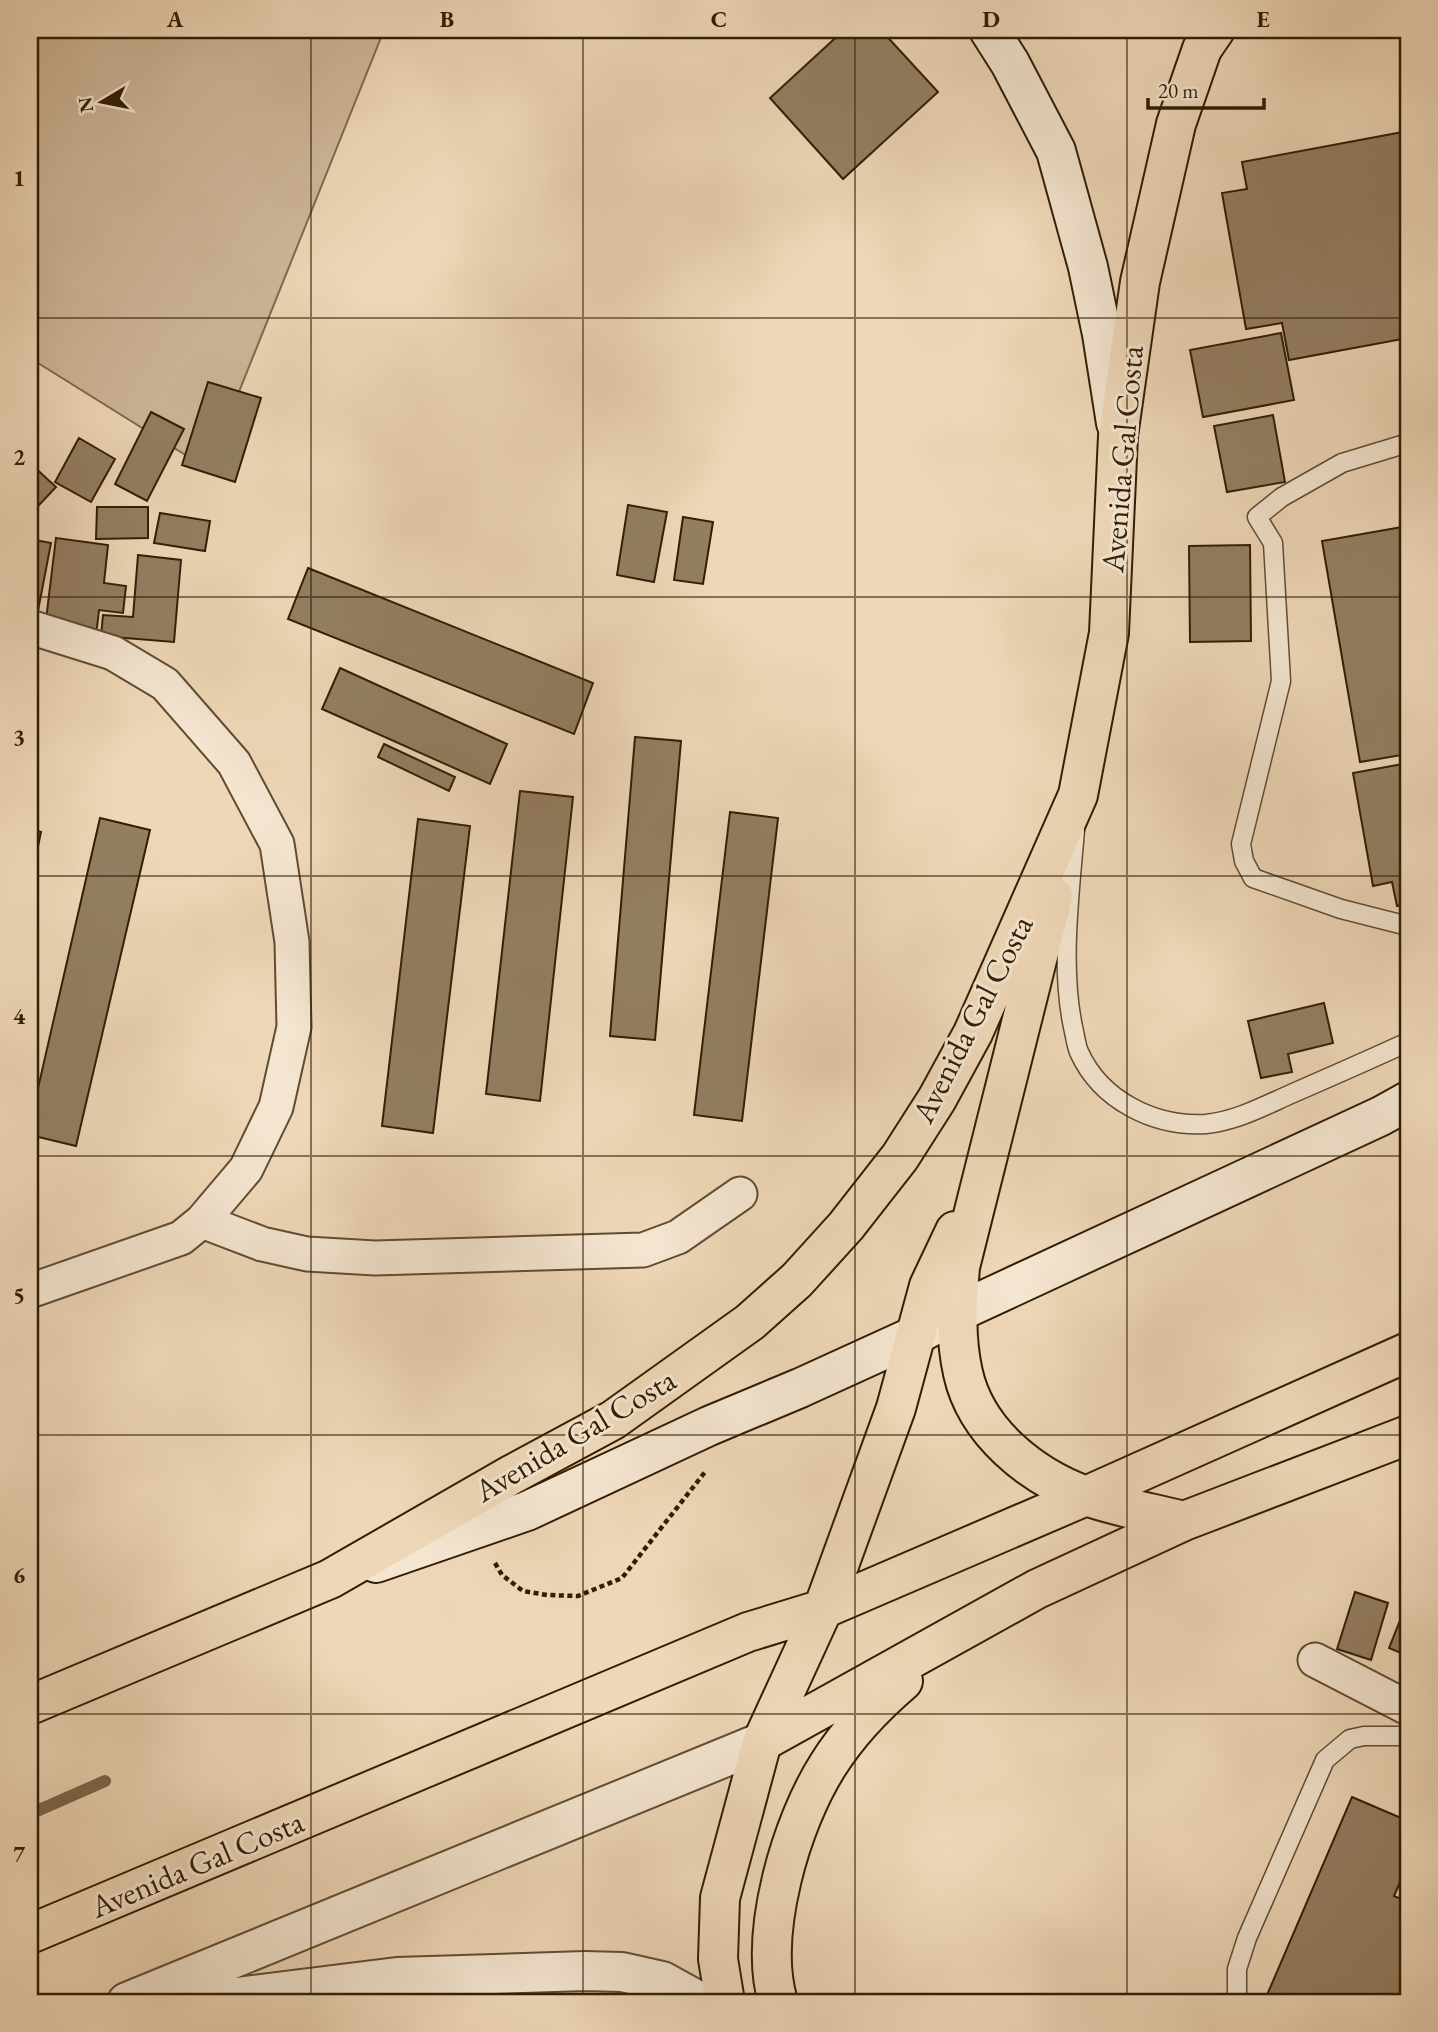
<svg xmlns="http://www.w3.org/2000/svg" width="1438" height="2032" font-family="'EB Garamond',serif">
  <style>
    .green { fill: #ceb799; stroke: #806a4f; stroke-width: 2 }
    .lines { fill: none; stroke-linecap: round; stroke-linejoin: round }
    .stream { stroke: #7c674b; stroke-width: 12 }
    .building { fill: #937e62; stroke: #311d05; stroke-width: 2 }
    .service-casing { stroke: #604c32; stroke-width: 21 }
    .minor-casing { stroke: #604c32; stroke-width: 37 }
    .tertiary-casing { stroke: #604c32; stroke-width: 42 }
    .secondary-casing { stroke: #311d05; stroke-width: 42 }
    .primary-casing { stroke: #311d05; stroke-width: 42 }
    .path { stroke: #311d05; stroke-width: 4.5; stroke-dasharray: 5 3.5; stroke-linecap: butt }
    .service { stroke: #f4e5d0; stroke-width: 18 }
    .minor { stroke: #f4e5d0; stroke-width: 33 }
    .tertiary { stroke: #f4e5d0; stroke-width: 38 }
    .secondary { stroke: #f4e5d0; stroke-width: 38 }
    .primary { stroke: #eed7b7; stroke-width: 38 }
    .grid { fill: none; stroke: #311d05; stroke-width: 2; stroke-opacity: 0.55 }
    .labels { text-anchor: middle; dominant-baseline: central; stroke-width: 6; stroke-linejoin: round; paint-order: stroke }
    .street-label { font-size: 32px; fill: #311d05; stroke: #f4e5d0 }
    .neatline { fill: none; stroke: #311d05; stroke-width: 2.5 }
    .grid-label { font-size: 23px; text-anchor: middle; font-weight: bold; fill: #311d05 }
  </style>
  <rect width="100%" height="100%" fill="#eed7b7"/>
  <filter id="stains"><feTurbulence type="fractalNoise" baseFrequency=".00286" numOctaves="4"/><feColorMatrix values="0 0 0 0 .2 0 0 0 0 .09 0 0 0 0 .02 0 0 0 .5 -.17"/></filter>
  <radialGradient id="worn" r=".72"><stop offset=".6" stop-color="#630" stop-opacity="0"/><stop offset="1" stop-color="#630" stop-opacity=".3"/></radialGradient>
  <path class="green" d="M30,30H384L208,469L30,358Z"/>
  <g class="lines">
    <path class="stream" d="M30,1814L105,1781"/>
  </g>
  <path class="building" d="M844,30H881L938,92L843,179L770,98Z
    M1408,131V338L1289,360L1282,323L1246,329L1222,193L1247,189L1242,162Z
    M1281,333L1294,400L1203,417L1190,350Z
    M208,382L261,398L235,482L182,465Z
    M151,412L184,429L147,501L115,484Z
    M1273,415L1285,482L1227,492L1214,426Z
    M79,438L115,459L91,502L55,482Z
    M31,464L56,487L39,505L30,497Z
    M628,505L667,512L654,582L617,575Z
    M97,507H148V538L96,539Z
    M160,513L210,521L205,551L154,543Z
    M683,517L713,522L703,584L674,580Z
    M1408,526V754L1360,762L1322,541Z
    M56,538L108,545L104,583L126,586L123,613L99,610L96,636L45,628Z
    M30,539L51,543L36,621L30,620Z
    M1250,545L1251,641L1190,642L1189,546Z
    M138,555L181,560L174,642L101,636L103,615L133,617Z
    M308,568L593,683L574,734L288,619Z
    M340,668L507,744L490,784L322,709Z
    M635,737L681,741L655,1040L610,1036Z
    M384,744L455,777L449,791L378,757Z
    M1408,763V815L1404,816L1408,835V904L1397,906L1392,882L1373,886L1353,773Z
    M520,791L573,797L540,1101L486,1094Z
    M730,812L778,818L742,1121L694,1115Z
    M100,818L150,830L76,1146L30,1135V1123Z
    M418,819L470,826L433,1133L382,1126Z
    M30,829L41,832L30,885Z
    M1324,1003L1333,1043L1288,1054L1292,1072L1261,1078L1248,1021Z
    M1355,1592L1388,1603L1371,1660L1337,1649Z
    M1401,1618L1408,1621V1656L1389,1648Z
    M1352,1797L1408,1821V1864L1394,1896L1408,1902V2002H1264Z
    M487,1996L488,2002H451Z"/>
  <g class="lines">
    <defs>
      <path id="service" d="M1408,443L1342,463L1282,497L1257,517L1273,543L1281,681L1241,844L1244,861L1253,878L1341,909L1408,926
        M1075,830C1070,892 1060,965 1073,1027C1075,1035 1076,1045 1079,1052C1101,1101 1155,1127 1206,1124C1236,1121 1264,1106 1291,1094C1330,1077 1369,1060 1408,1042
        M1237,2002V1969L1247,1938L1325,1760L1350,1739L1364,1736H1408"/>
      <path id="minor" d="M30,627L113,653L165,684L234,763L277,844L292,942L294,1027L276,1107L246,1169L202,1221L181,1238L30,1291
        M202,1221L262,1244L307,1254L375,1258L643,1250L678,1237L740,1194
        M1315,1660L1408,1708"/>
      <path id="tertiary" d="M127,2002L762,1742
        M197,2002L397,1977L585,1971L622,1972L662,1981L700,2002"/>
      <path id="secondary" d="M989,30L1010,63L1056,151L1088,267L1102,334L1116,423
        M376,1563L527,1511L709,1426L800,1388L914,1336L956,1313L1381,1116L1408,1101"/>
      <path id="primary" d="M1053,896L960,1267C957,1302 955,1338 963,1373C976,1432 1031,1476 1086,1496C1117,1507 1152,1513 1184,1521
        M30,1705L330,1579L511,1475L613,1420L750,1322L797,1280L846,1226L900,1157L937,1099L973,1033L1078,795L1109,633L1118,436L1140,282L1176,124L1202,49L1215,30
        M762,1742L1037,1589L1184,1521L1408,1435
        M30,1934L748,1632L823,1609L1086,1496L1408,1352
        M725,2002L718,1959L720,1898L762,1742L823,1609L896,1408L929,1286L955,1231
        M778,2002C758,1934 791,1823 828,1765C848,1733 875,1705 903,1681"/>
    </defs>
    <use href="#service" class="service-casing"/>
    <use href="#minor" class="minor-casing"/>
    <use href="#tertiary" class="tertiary-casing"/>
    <use href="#secondary" class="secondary-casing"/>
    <use href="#primary" class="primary-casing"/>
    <path class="path" d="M495,1563L502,1575L523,1591L547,1595L578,1596L622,1578L705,1472"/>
    <use href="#service" class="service"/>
    <use href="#minor" class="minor"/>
    <use href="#tertiary" class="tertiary"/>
    <use href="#secondary" class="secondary"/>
    <use href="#primary" class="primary"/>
  </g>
  <path class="grid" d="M311,30V2002M583,30V2002M855,30V2002M1127,30V2002M30,318H1408M30,597H1408M30,876H1408M30,1156H1408M30,1435H1408M30,1714H1408"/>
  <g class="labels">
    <g class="street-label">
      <text transform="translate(1122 459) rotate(-85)">Avenida Gal Costa</text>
      <text transform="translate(972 1019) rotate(-63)">Avenida Gal Costa</text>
      <text transform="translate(575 1435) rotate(-31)">Avenida Gal Costa</text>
      <text transform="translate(197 1864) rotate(-23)">Avenida Gal Costa</text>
    </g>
  </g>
  <rect width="1438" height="2032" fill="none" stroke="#eed7b7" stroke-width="77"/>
  <g transform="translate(102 102) rotate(260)" stroke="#f4e5d0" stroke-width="5" paint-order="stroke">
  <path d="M0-5L12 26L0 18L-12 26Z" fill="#311d05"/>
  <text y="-10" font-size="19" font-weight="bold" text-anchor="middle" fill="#311d05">N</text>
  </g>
  <path d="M1148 98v10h116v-10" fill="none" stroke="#311d05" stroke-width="3.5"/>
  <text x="1158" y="98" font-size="21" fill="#311d05" stroke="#f4e5d0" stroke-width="5" paint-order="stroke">20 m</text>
  <rect x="38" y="38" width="1362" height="1956" class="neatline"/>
  <g class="grid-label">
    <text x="175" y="27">A</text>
    <text x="447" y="27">B</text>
    <text x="719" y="27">C</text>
    <text x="991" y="27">D</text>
    <text x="1263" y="27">E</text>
    <text x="19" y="186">1</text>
    <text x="19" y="465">2</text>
    <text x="19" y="745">3</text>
    <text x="19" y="1024">4</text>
    <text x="19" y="1303">5</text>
    <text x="19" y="1583">6</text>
    <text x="19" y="1862">7</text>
  </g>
  <rect width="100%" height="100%" filter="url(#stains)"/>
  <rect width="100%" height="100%" fill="url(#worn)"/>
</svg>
